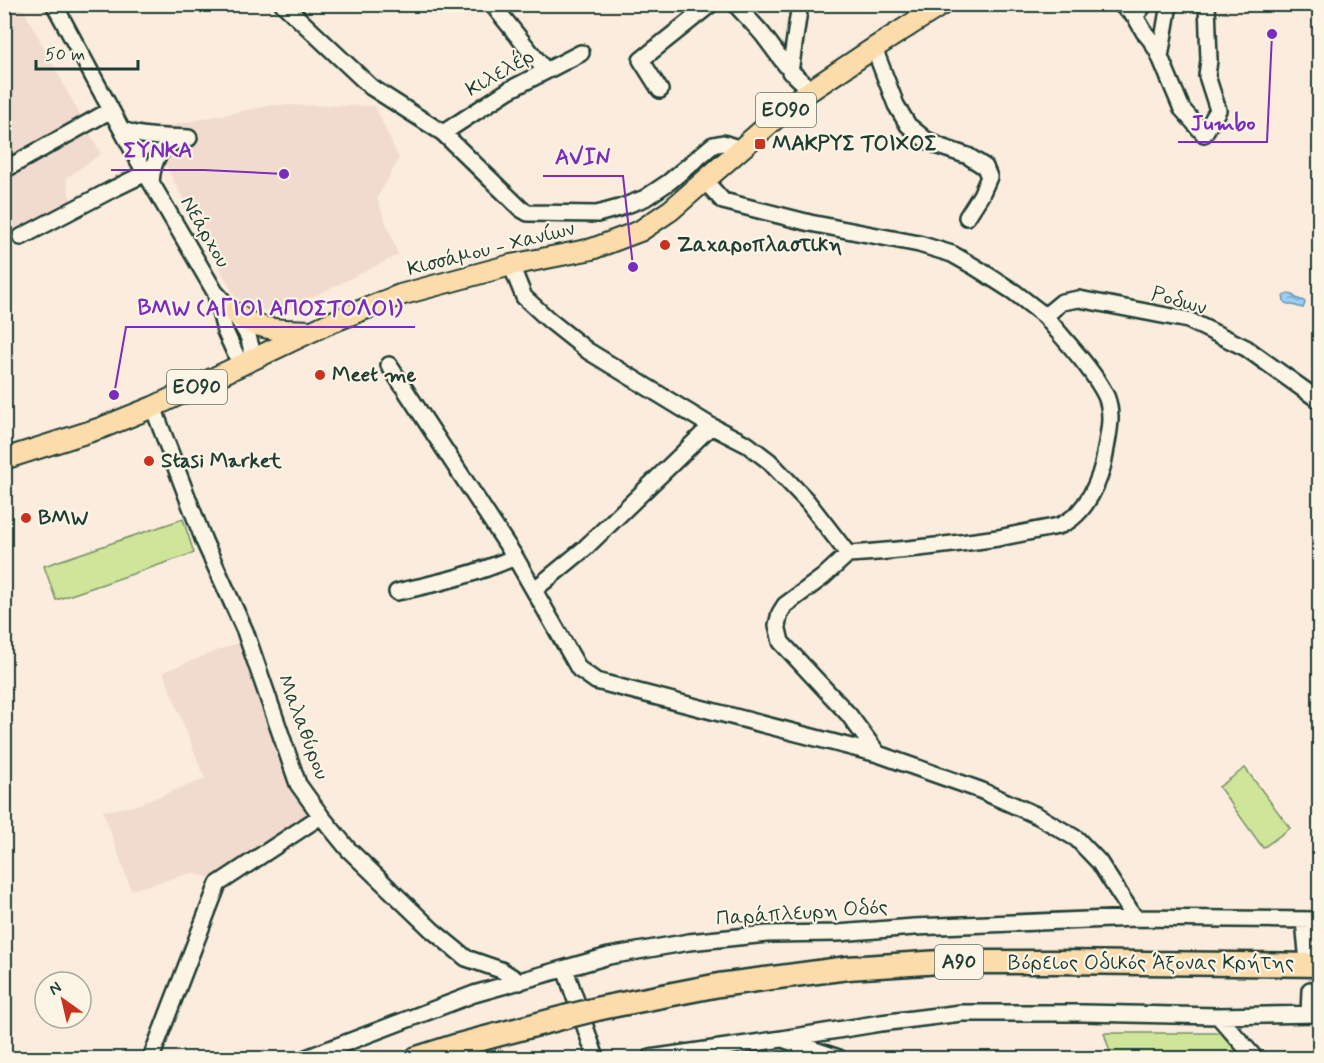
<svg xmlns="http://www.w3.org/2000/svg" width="1324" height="1063" font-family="Mynerve,sans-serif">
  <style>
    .built { fill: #f1dbce }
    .green { fill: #cfe59a; stroke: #779167; stroke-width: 1.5 }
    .water { fill: url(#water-ripples); stroke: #6895aa; stroke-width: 1.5 }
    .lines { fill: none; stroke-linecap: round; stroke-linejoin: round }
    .minor-casing { stroke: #1f3d34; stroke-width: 20 }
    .major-casing { stroke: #1f3d34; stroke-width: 24 }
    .highway-casing { stroke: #1f3d34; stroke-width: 27 }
    .minor { stroke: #fcf5e5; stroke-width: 15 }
    .major { stroke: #fddcac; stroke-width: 20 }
    .highway { stroke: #fddcac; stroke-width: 22 }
    .highway-bridge-casing { stroke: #1f3d34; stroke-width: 27; stroke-linecap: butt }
    .highway-bridge { stroke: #fddcac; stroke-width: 22 }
    .poi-dot { fill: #c8321e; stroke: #fcf5e5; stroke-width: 2 }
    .labels { text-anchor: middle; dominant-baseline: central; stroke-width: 4.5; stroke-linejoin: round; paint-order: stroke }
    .shield { fill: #fcf5e5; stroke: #617469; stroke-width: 1.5 }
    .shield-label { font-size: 20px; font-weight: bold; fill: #1f3d34 }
    .street-label { font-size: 21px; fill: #1f3d34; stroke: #fcf5e5 }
    .poi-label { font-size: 21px; font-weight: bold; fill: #1f3d34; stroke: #fcf5e5; text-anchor: start }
    .leader { fill: none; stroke: #7b2cbf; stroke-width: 2 }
    .callout-dot { fill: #7b2cbf; stroke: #fcf5e5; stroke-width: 2 }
    .callout-label { font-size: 22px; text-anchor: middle; font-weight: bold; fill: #7b2cbf; stroke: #fcf5e5; stroke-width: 4.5; stroke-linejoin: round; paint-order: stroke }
  </style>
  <defs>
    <pattern id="water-ripples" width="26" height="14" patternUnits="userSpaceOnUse" patternTransform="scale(1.5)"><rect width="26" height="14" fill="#99cff8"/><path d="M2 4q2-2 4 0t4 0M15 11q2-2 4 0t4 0" fill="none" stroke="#7ca9ca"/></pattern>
  </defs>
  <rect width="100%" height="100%" fill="#fbecdd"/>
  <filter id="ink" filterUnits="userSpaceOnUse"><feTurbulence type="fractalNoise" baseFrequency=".0167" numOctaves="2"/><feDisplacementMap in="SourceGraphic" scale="12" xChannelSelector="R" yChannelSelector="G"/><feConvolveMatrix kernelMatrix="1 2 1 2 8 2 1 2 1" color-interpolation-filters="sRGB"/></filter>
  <g filter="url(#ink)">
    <path class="built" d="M5,5H21L101,154L66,178L71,203L5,236Z
      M273,105L375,106L399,159L377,198L398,255L280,313L260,310L235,297L147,130Z
      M245,640L316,813L215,879L192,873L131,890L103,811L134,806L205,779L163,672Z"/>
    <path class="green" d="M183,519L194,553L56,600L44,566Z
      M1245,768L1290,828L1263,848L1219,787Z
      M1104,1033H1223L1245,1058H1112Z"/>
    <path class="water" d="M1289,294L1293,295L1296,298L1304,301L1305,303L1303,308L1285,303L1283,297L1285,295Z"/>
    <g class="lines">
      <defs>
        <path id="minor" d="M54,4L138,160L215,292L233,312L241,324L248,336L251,347V361
          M283,4L371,87L443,133L521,209L528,213L597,214L619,208L645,198L669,182L713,145L723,143L741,149
          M492,4L545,70
          M735,4C745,15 755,25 764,36C779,56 790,74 811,89
          M1120,4L1135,16L1144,32L1150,39L1158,52L1182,109L1204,134L1218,110L1207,76L1209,60L1207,4
          M1135,16L1145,4
          M874,48L896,105L908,125L925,139L941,147L968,156L985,167L989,177L981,195L967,217
          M1160,57L1169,4
          M790,72L800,4
          M660,90L641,60L711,4
          M123,130C144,138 167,137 189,138
          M443,133L509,90L581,53
          M4,170L111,110
          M705,181L723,201L810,223L919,244L952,254L975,267L1014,292L1045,316
          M151,182C153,159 160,144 184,139
          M21,237L111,190L146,173
          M511,265L524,297L549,320L588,351L711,426L748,445L769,461L807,501L848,554L823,577L785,605L780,613L777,625L781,642L849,715L878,754
          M216,295L225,331L241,366
          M389,365L515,557L579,669L596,681L878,754L980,790L1038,816L1077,839L1099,862L1135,918
          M153,407L204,541L245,631L298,784L321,816L348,849L432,930L466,958L501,970L520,982
          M848,554C899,551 948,545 998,538C1013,535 1028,532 1043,529C1048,528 1055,527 1061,525C1086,514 1101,480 1105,454C1108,435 1114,415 1106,396C1093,369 1064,340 1045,316L1062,302L1079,299L1188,320L1246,348L1320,401
          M534,590L584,549L711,426
          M397,592C438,583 477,574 515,557
          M1304,920L1307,952
          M565,969L596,1058
          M1309,1014L1310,990
          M1218,1016L1255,1058
          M785,1040L839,1058
          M151,1058L218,884L321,816
          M306,1058L474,994L609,956L689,942L767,934L838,933L914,927L1135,918L1320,920
          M650,1058L782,1039L881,1023L961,1013H1083L1218,1016L1320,1014"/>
        <path id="major" d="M233,312C238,315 243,319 249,322C267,331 290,330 310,331
          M4,459L101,428L153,407L327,324L400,295L511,265L592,249L640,231L671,210L799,98L874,48L943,4"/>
        <path id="highway" d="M601,1008L719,985L848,968L941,962H1055L1320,965
          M417,1058L455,1046L565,1017"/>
      </defs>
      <use href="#minor" class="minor-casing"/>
      <use href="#major" class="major-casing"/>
      <use href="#highway" class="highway-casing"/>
      <use href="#minor" class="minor"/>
      <use href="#major" class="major"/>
      <use href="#highway" class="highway"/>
      <defs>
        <path id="highway-bridge" d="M565,1017L601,1008"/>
      </defs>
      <use href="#highway-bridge" class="highway-bridge-casing"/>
      <use href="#highway-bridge" class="highway-bridge"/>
    </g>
  </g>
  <g class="poi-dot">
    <rect x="754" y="138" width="12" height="12" rx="3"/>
    <circle cx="665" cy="245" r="6"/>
    <circle cx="320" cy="375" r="6"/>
    <circle cx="149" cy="461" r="6"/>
    <circle cx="26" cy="518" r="6"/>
  </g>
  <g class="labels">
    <g class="shield">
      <rect x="756" y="93" width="60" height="34" rx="4.5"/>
      <rect x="167" y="370" width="60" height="34" rx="4.5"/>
      <rect x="935" y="945" width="48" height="34" rx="4.5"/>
    </g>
    <g class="shield-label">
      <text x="786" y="110">ΕΟ90</text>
      <text x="197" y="387">ΕΟ90</text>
      <text x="959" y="962">Α90</text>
    </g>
    <g class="street-label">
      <text transform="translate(500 73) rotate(-30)">Κιλελέρ</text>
      <text transform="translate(205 232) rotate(60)">Νεάρχου</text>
      <text transform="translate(491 249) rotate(-14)">Κισσάμου - Χανίων</text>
      <text transform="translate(1179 301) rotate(16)">Ροδων</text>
      <text transform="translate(303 727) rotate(69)">Μαλαθύρου</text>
      <text transform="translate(802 913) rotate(-4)">Παράπλευρη Οδός</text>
      <text x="1151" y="963">Βόρειος Οδικός Άξονας Κρήτης</text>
    </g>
    <g class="poi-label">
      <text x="772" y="144">ΜΑΚΡΥΣ ΤΟΙΧΟΣ</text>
      <text x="677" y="245">Ζαχαροπλαστικη</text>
      <text x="332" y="375">Meet me</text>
      <text x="161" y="461">Stasi Market</text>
      <text x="38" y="518">BMW</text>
    </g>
  </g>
  <path class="leader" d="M1272 34L1267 142H1178M284 174L204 170H111M633 267L623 176H543M114 395L126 327H415"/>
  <g class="callout-dot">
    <circle cx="1272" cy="34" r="6"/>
    <circle cx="284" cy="174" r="6"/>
    <circle cx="633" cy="267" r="6"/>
    <circle cx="114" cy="395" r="6"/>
  </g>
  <g class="callout-label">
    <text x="1223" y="130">Jumbo</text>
    <text x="158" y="157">ΣΥΝΚΑ</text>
    <text x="583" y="164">AVIN</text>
    <text x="270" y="315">BMW (ΑΓΙΟΙ ΑΠΟΣΤΟΛΟΙ)</text>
  </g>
  <rect width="1324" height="1063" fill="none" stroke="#fcf5e5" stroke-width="24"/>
  <rect x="12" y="12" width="1300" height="1039" fill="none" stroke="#1f3d34" stroke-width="2" filter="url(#ink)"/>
  <g transform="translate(63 1000) rotate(326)"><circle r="28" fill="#fcf5e5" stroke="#a4ab9e" stroke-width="1.5"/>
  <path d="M0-4.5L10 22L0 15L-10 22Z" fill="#c8321e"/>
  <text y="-9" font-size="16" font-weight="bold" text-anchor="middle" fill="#1f3d34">N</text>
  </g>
  <path d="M36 60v9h102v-9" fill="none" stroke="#1f3d34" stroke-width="3"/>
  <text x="45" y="60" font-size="18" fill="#1f3d34" stroke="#fcf5e5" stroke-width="4.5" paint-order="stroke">50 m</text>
</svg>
